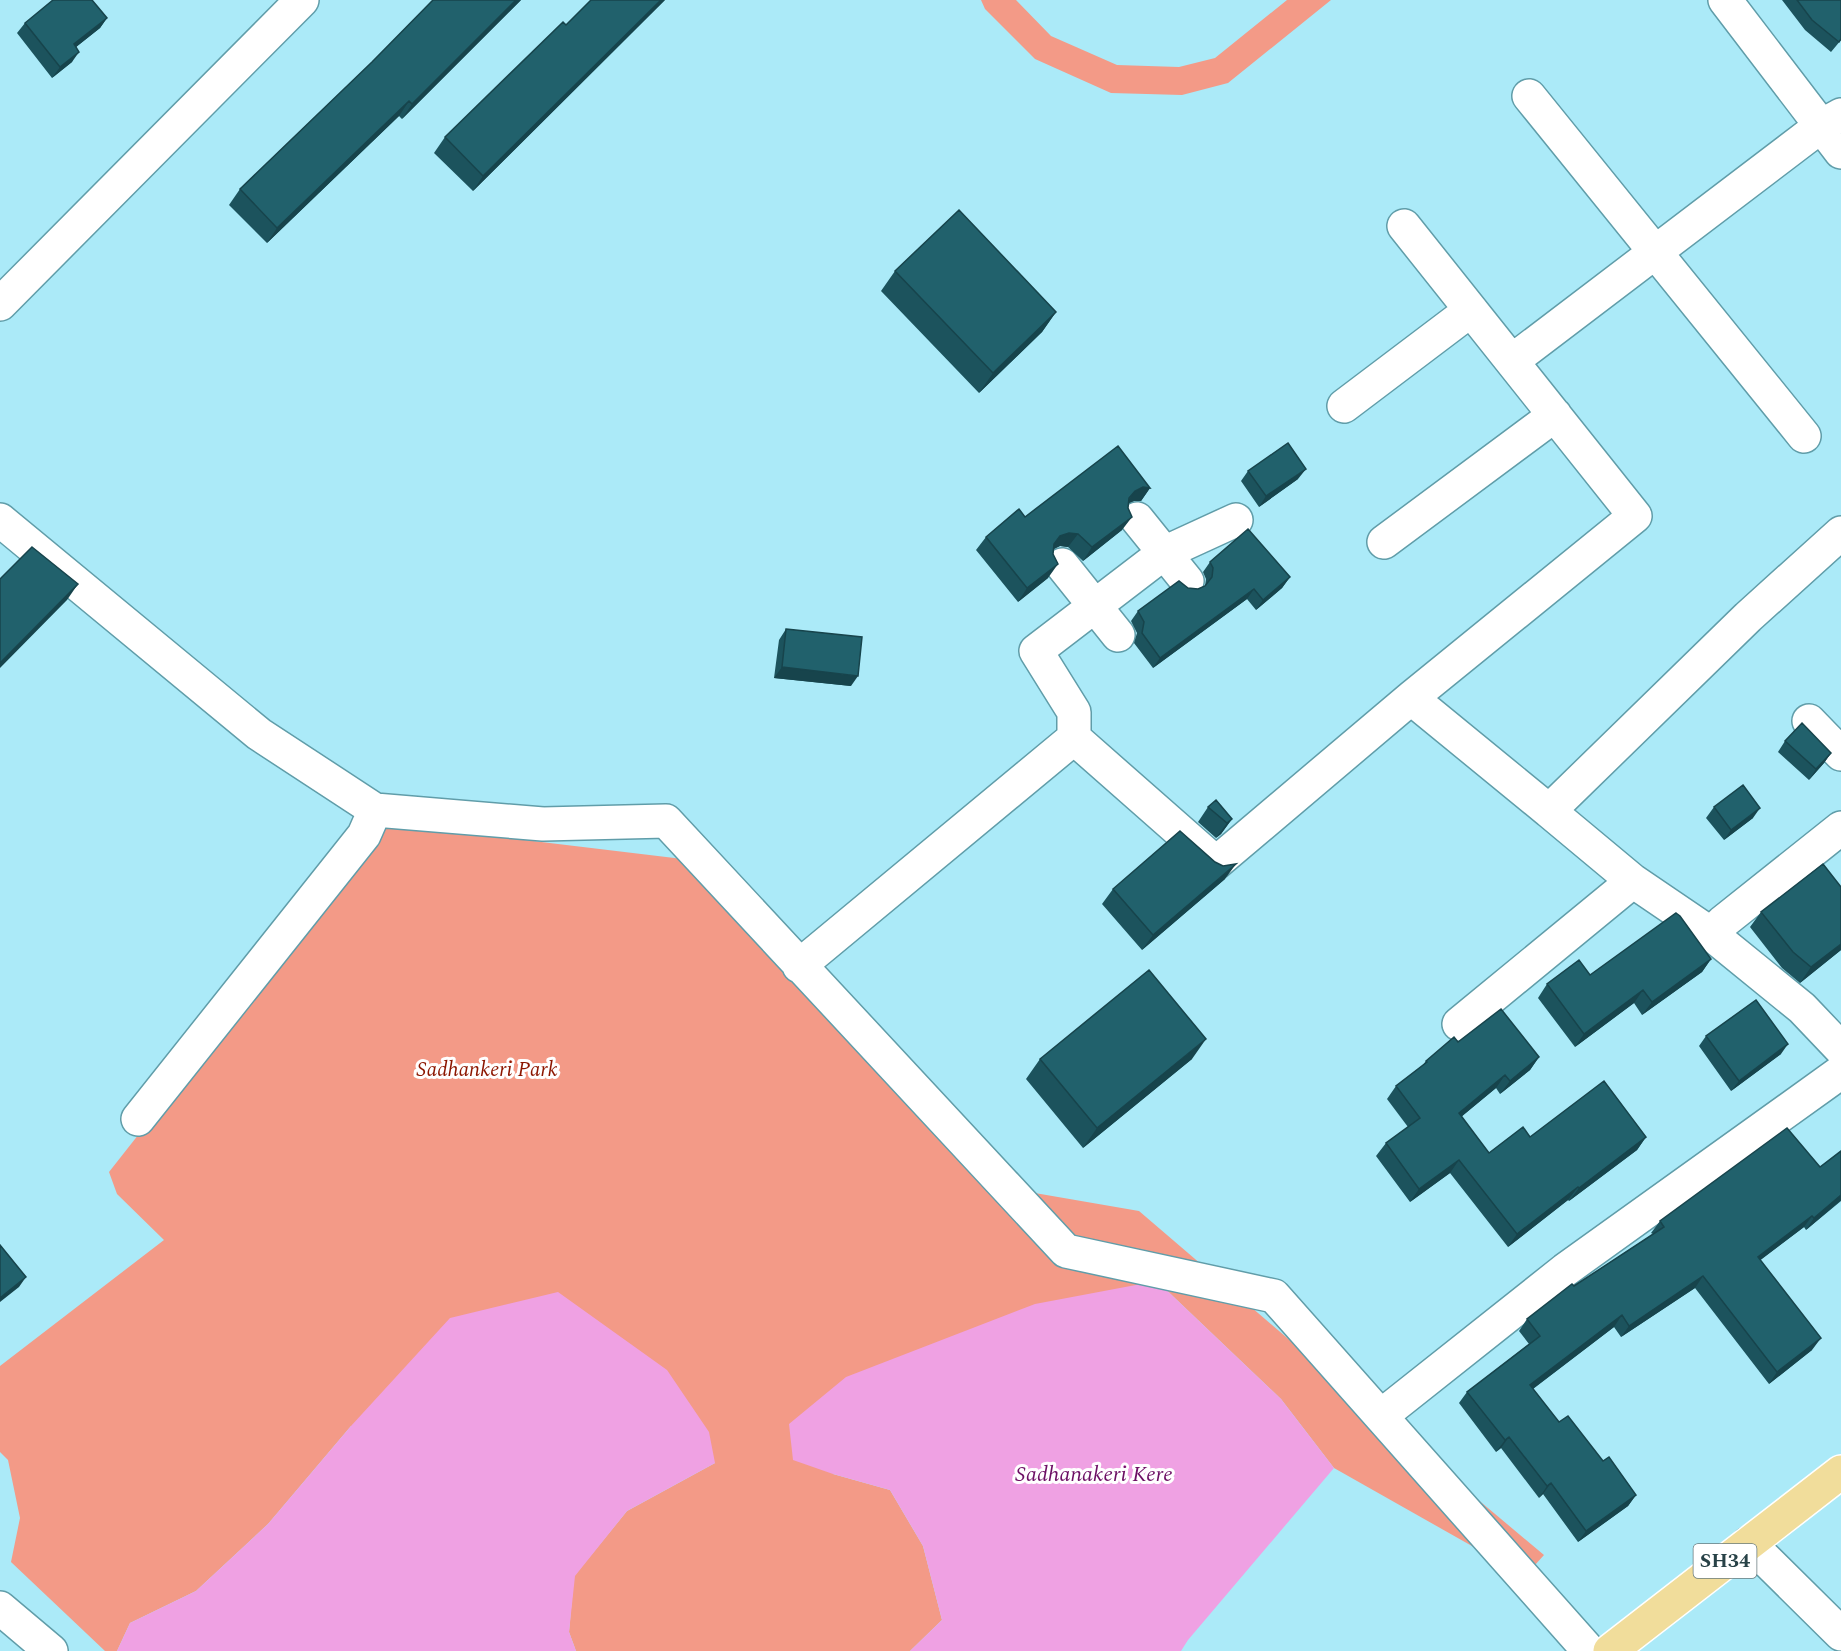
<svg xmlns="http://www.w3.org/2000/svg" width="1841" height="1651" font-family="Spectral,serif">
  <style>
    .green { fill: #f39a87 }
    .water { fill: #efa1e3 }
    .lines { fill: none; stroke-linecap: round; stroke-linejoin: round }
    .minor-casing { stroke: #609da9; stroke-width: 36 }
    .major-casing { stroke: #fff; stroke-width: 36 }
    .minor { stroke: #fff; stroke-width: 33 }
    .major { stroke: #f1dd9b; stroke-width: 33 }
    .wall { fill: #1c535d }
    .shaded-wall { fill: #17444c }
    .building { fill: #21616c; stroke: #17444c; stroke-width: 1.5 }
    .labels { text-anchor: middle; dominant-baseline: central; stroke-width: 6; stroke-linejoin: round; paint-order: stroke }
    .shield { fill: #fff; stroke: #687b7e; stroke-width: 1.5 }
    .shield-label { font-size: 20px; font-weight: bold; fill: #284247 }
    .park-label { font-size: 21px; font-style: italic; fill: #8c1600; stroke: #fff }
    .water-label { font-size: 22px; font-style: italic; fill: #6c0f64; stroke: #fff }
  </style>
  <rect width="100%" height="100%" fill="#abeaf8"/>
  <path class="green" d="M981,0H1016L1051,36L1117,65L1179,67L1215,58L1287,0H1331L1228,83L1182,95L1111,93L1035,59L985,9Z
    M384,823L716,863L1012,1189L1139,1211L1390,1426L1544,1555L1525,1576L1334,1468L1281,1399L1157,1281L833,1474L890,1490L923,1546L942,1620L910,1651H576L569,1632L574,1576L627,1511L715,1463L351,1426L268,1524L196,1591L130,1623L117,1651H105L11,1562L20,1518L8,1460L0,1452V1366L164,1240L117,1194L109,1172Z"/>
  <path class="water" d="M1157,1281L1281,1399L1334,1468L1188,1640L1181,1651H910L942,1620L923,1546L890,1490L833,1474L793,1460L789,1424L846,1377L1035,1304Z
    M558,1292L667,1370L709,1432L715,1463L627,1511L575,1576L569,1632L576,1651H117L130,1623L196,1591L268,1524L351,1426L450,1318Z"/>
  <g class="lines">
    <defs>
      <path id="minor" d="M1725,0L1841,152
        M1529,96L1804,436
        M1404,226L1635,516L1411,698L1549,811
        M0,304L302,0
        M1512,361L1821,126L1841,115
        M1344,406L1471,310
        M1137,519L1187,581
        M0,520L259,734L375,810L543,824L666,821L1066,1251L1274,1296L1589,1651
        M1236,520L1164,553L1036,651L1074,712V738L1216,863L1411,698
        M1841,533L1748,617L1549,811L1633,881L1711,934L1802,1008L1841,1049
        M1384,542L1555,415
        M1062,565L1118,635
        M1809,721L1841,754
        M1711,934L1723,922L1841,828
        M799,966L1074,738
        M1459,1024L1633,881
        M138,1119L364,835L375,810
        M1381,1416L1565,1270L1841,1072
        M1749,1543L1841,1634
        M0,1608L51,1651"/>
      <path id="major" d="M1610,1651L1841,1472"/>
    </defs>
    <use href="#minor" class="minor-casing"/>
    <use href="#major" class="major-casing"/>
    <use href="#minor" class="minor"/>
    <use href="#major" class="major"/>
  </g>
  <path class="wall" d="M433,0H521L402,119L399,116L267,243L229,205L240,189L372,62Z
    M665,0L473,191L434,153L445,137L566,25Z
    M1782,0H1841V40L1831,52L1805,30Z
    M107,18L100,28L76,47L72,62L52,78L17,33L25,23Z
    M895,271L1056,312L1042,332L979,393L881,291Z
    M1248,471L1298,479L1259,507L1241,481Z
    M1150,488L1141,501H1134L1129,503L1122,530L1083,561L1068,547L1060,546L1054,549L1048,578L1018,602L976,550L986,537L1025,517Z
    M1210,562L1290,577L1282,588L1256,610L1247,599L1153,668L1134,643L1137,633L1131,621L1138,611L1188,588L1198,589L1205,586L1206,579L1203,572Z
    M786,629L851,686L774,678L779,640Z
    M1785,741L1831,753L1824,763L1809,780L1778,752Z
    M1208,807L1232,819L1221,834L1216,838L1198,822Z
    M1714,807L1753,818L1724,840L1706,818Z
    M1225,879L1142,950L1102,904L1113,889Z
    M1761,912L1841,950L1800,983L1782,968L1750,927Z
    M1711,959L1702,972L1642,1015L1634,1003L1575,1047L1538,998L1547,984L1590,975Z
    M1706,1036L1781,1054L1731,1091L1699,1046Z
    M1458,1042L1539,1057L1530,1070L1500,1094L1496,1088L1461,1117L1489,1153L1530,1137H1646L1637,1150L1569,1201L1568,1200L1508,1247L1450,1173L1410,1202L1376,1156L1386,1143L1408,1127L1387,1099L1396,1086L1422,1066L1426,1061Z
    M1040,1059H1192L1083,1148L1026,1079Z
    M1841,1151V1201L1806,1230L1804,1227L1760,1260L1812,1350L1769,1384L1695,1288L1621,1337L1614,1327L1533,1389L1559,1422L1603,1461L1636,1495L1628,1506L1578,1542L1543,1494L1539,1498L1501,1448L1496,1452L1459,1403L1467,1392L1529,1344L1519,1331L1527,1319L1574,1286L1653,1234L1651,1233L1660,1221L1820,1167Z"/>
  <path class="shaded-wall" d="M516,0H521L402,119L412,104Z
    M661,0H665L473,191L483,176Z
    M107,18L100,28L66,55L74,44Z
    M79,52L72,62L52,78L60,67Z
    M409,101L399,116L267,243L277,228Z
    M1056,312L1042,332L979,393L993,373Z
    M1306,469L1298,479L1259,507L1266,496Z
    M1143,487L1150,488L1141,501H1134L1126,504L1120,512L1135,491Z
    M1132,517L1122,530L1083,561L1092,547Z
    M1069,533L1078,534L1068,547L1060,546L1051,550L1045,558L1060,536Z
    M1058,564L1048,578L1018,602L1027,588Z
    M1290,577L1282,588L1256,610L1263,600Z
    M78,584L67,600L0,668V663Z
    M1254,589L1247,599L1153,668L1160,658Z
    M782,667L858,676L851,686L774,678Z
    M1831,753L1824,763L1809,780L1816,769Z
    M1760,808L1753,818L1724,840L1731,830Z
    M1232,819L1221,834L1216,838L1227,823Z
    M1236,864L1225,879L1142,950L1153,935Z
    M1841,944V950L1800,983L1811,967Z
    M1711,959L1702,972L1642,1015L1652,1002Z
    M1643,990L1634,1003L1575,1047L1584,1034Z
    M1206,1039L1192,1059L1083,1148L1097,1128Z
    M1788,1044L1781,1054L1731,1091L1739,1081Z
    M1539,1057L1530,1070L1500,1094L1510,1081Z
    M1505,1075L1496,1088L1450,1126L1459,1113Z
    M1646,1137L1637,1150L1569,1201L1579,1188Z
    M1459,1160L1450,1173L1410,1202L1419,1189Z
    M1578,1187L1568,1200L1508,1247L1517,1234Z
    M1841,1195V1200L1806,1230L1814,1218Z
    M1812,1216L1804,1227L1750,1268L1758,1257Z
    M1703,1276L1695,1288L1621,1337L1629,1326Z
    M26,1277L19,1287L0,1302V1298Z
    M1622,1315L1614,1327L1522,1397L1530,1385Z
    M1821,1338L1812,1350L1769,1384L1777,1372Z
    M1509,1437L1501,1448L1496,1452L1505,1440Z
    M1551,1483L1543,1494L1539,1498L1547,1486Z
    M1636,1495L1628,1506L1578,1542L1586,1531Z"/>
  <path class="building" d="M53,0H92L107,18L74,44L79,52L60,67L25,23Z
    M433,0H516L412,104L409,101L277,228L240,189L372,62Z
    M591,0H661L483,176L445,137L563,22L566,25Z
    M1797,0H1841V39L1839,42L1812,20Z
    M959,210L1056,312L993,373L895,271Z
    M1288,443L1306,469L1266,496L1248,471Z
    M1118,446L1150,488L1143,487L1135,491L1129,498L1128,508L1132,517L1092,547L1078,534L1069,533L1060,536L1054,544L1053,554L1058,564L1027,588L986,537L1019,509L1025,517Z
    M1248,529L1290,577L1263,600L1254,589L1160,658L1142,633L1144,622L1138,611L1179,581L1188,588L1198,589L1205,586L1212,577L1213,568L1210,562Z
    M32,547L78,584L0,663V579Z
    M786,629L862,637L858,676L782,667Z
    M1802,723L1831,753L1816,769L1785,741Z
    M1743,785L1760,808L1731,830L1714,807Z
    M1216,800L1232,819L1227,823L1208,807Z
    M1180,831L1215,862L1223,866L1236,864L1153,935L1113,889Z
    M1823,864L1841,887V944L1811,967L1793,952L1761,912Z
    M1676,913L1680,916L1711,959L1652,1002L1643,990L1584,1034L1547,984L1579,960L1590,975Z
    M1149,970L1206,1039L1097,1128L1040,1059Z
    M1756,1000L1788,1044L1739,1081L1706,1036Z
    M1501,1009L1539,1057L1510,1081L1505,1075L1459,1113L1489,1153L1523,1127L1530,1137L1604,1081L1646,1137L1579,1188L1578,1187L1517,1234L1459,1160L1419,1189L1386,1143L1420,1118L1396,1086L1427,1062L1426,1061L1454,1037L1458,1042Z
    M1787,1128L1820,1167L1841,1151V1195L1814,1218L1812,1216L1758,1257L1821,1338L1777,1372L1703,1276L1629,1326L1622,1315L1530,1385L1559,1422L1568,1416L1603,1461L1609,1457L1636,1495L1586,1531L1551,1483L1547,1486L1509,1437L1505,1440L1467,1392L1540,1336L1527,1319L1572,1284L1574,1286L1664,1227L1660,1221Z
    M0,1245L26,1277L0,1298Z"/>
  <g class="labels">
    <rect class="shield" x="1693.5" y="1544" width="63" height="34" rx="4.5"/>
    <g class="shield-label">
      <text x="1725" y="1561">SH34</text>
    </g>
    <g class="park-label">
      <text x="487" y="1070">Sadhankeri Park</text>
    </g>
    <g class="water-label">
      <text x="1094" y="1474">Sadhanakeri Kere</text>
    </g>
  </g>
</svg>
